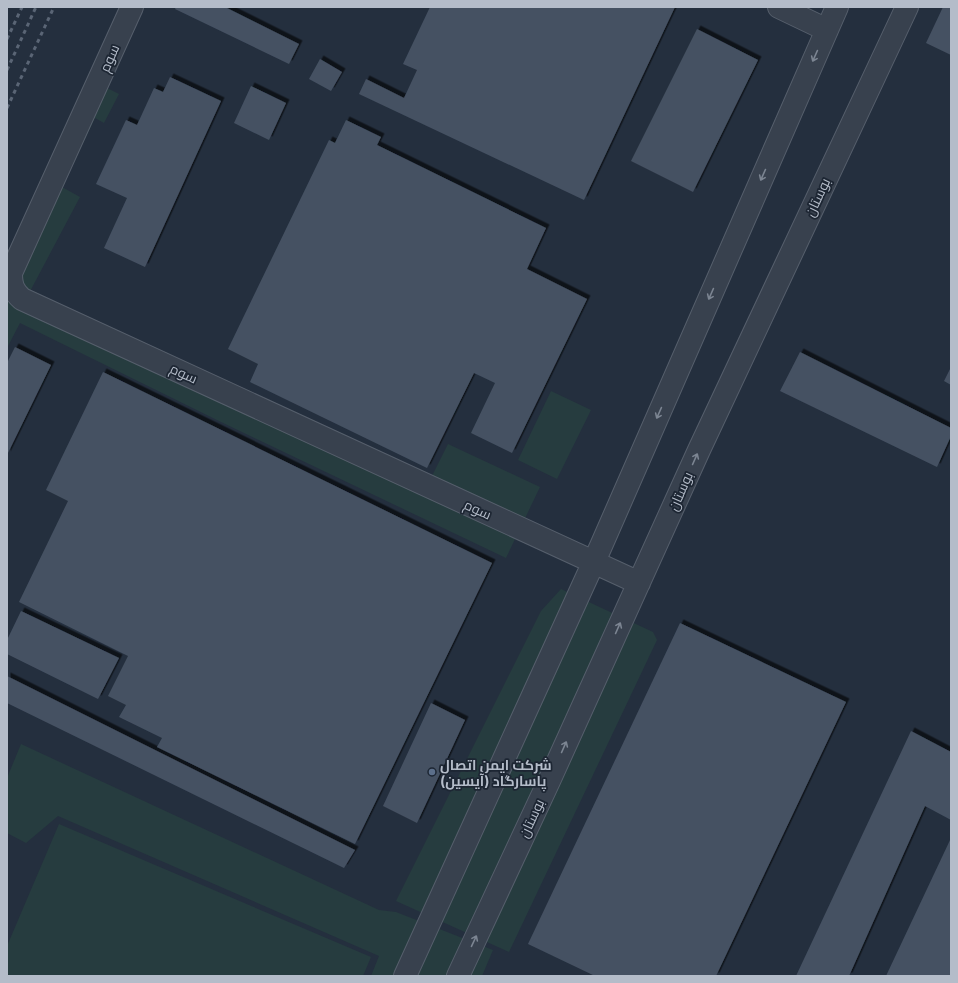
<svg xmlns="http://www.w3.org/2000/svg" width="958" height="983" font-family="Inter,Cairo,sans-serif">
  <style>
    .green { fill: #263c3f }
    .building { fill: #455162; filter: url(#shadow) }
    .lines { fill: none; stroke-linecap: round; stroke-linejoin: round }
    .minor-casing { stroke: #565f6c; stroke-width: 24 }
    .minor { stroke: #38414e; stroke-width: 22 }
    .rail { stroke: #5a6575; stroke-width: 3; stroke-dasharray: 4 4; stroke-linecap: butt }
    .oneway { stroke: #7c8592 }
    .service-dot { fill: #5c6f8a; stroke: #1d2633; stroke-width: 1.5 }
    .labels { text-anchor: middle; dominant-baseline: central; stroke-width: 3.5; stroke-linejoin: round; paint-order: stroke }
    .street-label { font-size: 14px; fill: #b4bcc9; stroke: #1d2633 }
    .poi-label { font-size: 14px; font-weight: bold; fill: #b4bcc9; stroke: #1d2633; text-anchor: start }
  </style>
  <defs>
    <filter id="shadow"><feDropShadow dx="3.5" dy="-3.5" stdDeviation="0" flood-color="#0009"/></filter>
  </defs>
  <rect width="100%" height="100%" fill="#242f3e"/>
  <path class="green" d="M87,78L119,94L104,123L95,118L62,187L80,197L26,299L430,480L448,444L540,487L506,558L219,421L20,323L7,348V256Z
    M551,391L591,410L557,479L518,460Z
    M561,589L653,632L657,640L509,952L396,901L541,611Z
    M21,744L379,910L396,912L493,950L482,976H371L379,956L58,816L26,843L7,833V778Z
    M59,824L371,957L363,976H7V946Z"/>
  <path class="building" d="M176,7H225L299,44L289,64L175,9Z
    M430,7H675L584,200L359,94L366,79L404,98L417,70L403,64Z
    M943,7H951V55L926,43Z
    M697,29L758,60L693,192L631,161Z
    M320,59L342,72L331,91L309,79Z
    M170,77L221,101L145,267L104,248L127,198L96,184L126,120L137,125L154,88L163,92Z
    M251,86L286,103L269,140L234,123Z
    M346,120L381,137L377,145L546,228L527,269L587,299L512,453L471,433L495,383L474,373L427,468L250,382L258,364L228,349L329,140L335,143Z
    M15,347L51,365L7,455V363Z
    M800,352L951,428V436L937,467L780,391Z
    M951,367V385L944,381Z
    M103,372L492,563L355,844L157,747L162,738L119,717L126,705L108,696L128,656L19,602L68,501L46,490Z
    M21,611L119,658L98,699L7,654V640Z
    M680,623L846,702L716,976H595L528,944Z
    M7,676L355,850L344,868L7,703Z
    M431,703L465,720L417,823L383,806Z
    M911,731L951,752V820L925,806L849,976H796Z
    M951,838V976H886Z"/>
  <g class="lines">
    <defs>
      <path id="minor" d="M132,7L11,273C11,285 13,291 22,299L639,583
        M779,7L827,30
        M405,976L601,546L837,7
        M458,976L549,781L699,450L907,7"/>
    </defs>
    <use href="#minor" class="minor-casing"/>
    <use href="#minor" class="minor"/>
    <path class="rail" d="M7,39L22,7
      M7,70L36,7
      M7,108L54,7"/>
  </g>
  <defs><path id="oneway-shaft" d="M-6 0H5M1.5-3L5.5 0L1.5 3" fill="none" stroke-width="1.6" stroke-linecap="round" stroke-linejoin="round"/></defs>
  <g class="oneway">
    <use href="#oneway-shaft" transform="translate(815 56) rotate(114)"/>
    <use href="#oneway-shaft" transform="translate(763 175) rotate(114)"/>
    <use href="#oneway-shaft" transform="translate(711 294) rotate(114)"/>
    <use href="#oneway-shaft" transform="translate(659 413) rotate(114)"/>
    <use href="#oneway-shaft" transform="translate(695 459) rotate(-66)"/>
    <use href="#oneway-shaft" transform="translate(618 628) rotate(-66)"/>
    <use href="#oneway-shaft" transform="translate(564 747) rotate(-66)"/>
    <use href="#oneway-shaft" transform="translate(474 941) rotate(-65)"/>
  </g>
  <circle class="service-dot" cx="432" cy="772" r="4"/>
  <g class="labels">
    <g class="street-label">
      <text transform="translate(109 58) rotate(-66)">سوم</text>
      <text transform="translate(817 197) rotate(-65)">بوستان</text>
      <text transform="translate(184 373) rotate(25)">سوم</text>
      <text transform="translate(680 491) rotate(-66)">بوستان</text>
      <text transform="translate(478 509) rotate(25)">سوم</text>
      <text transform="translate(531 818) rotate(-65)">بوستان</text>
    </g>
    <g class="poi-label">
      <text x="440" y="764">شرکت ایمن اتصال<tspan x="440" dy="16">پاسارگاد (آیسین)</tspan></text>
    </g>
  </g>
  <rect width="958" height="983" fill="none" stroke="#b4bcc9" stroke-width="16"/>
</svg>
